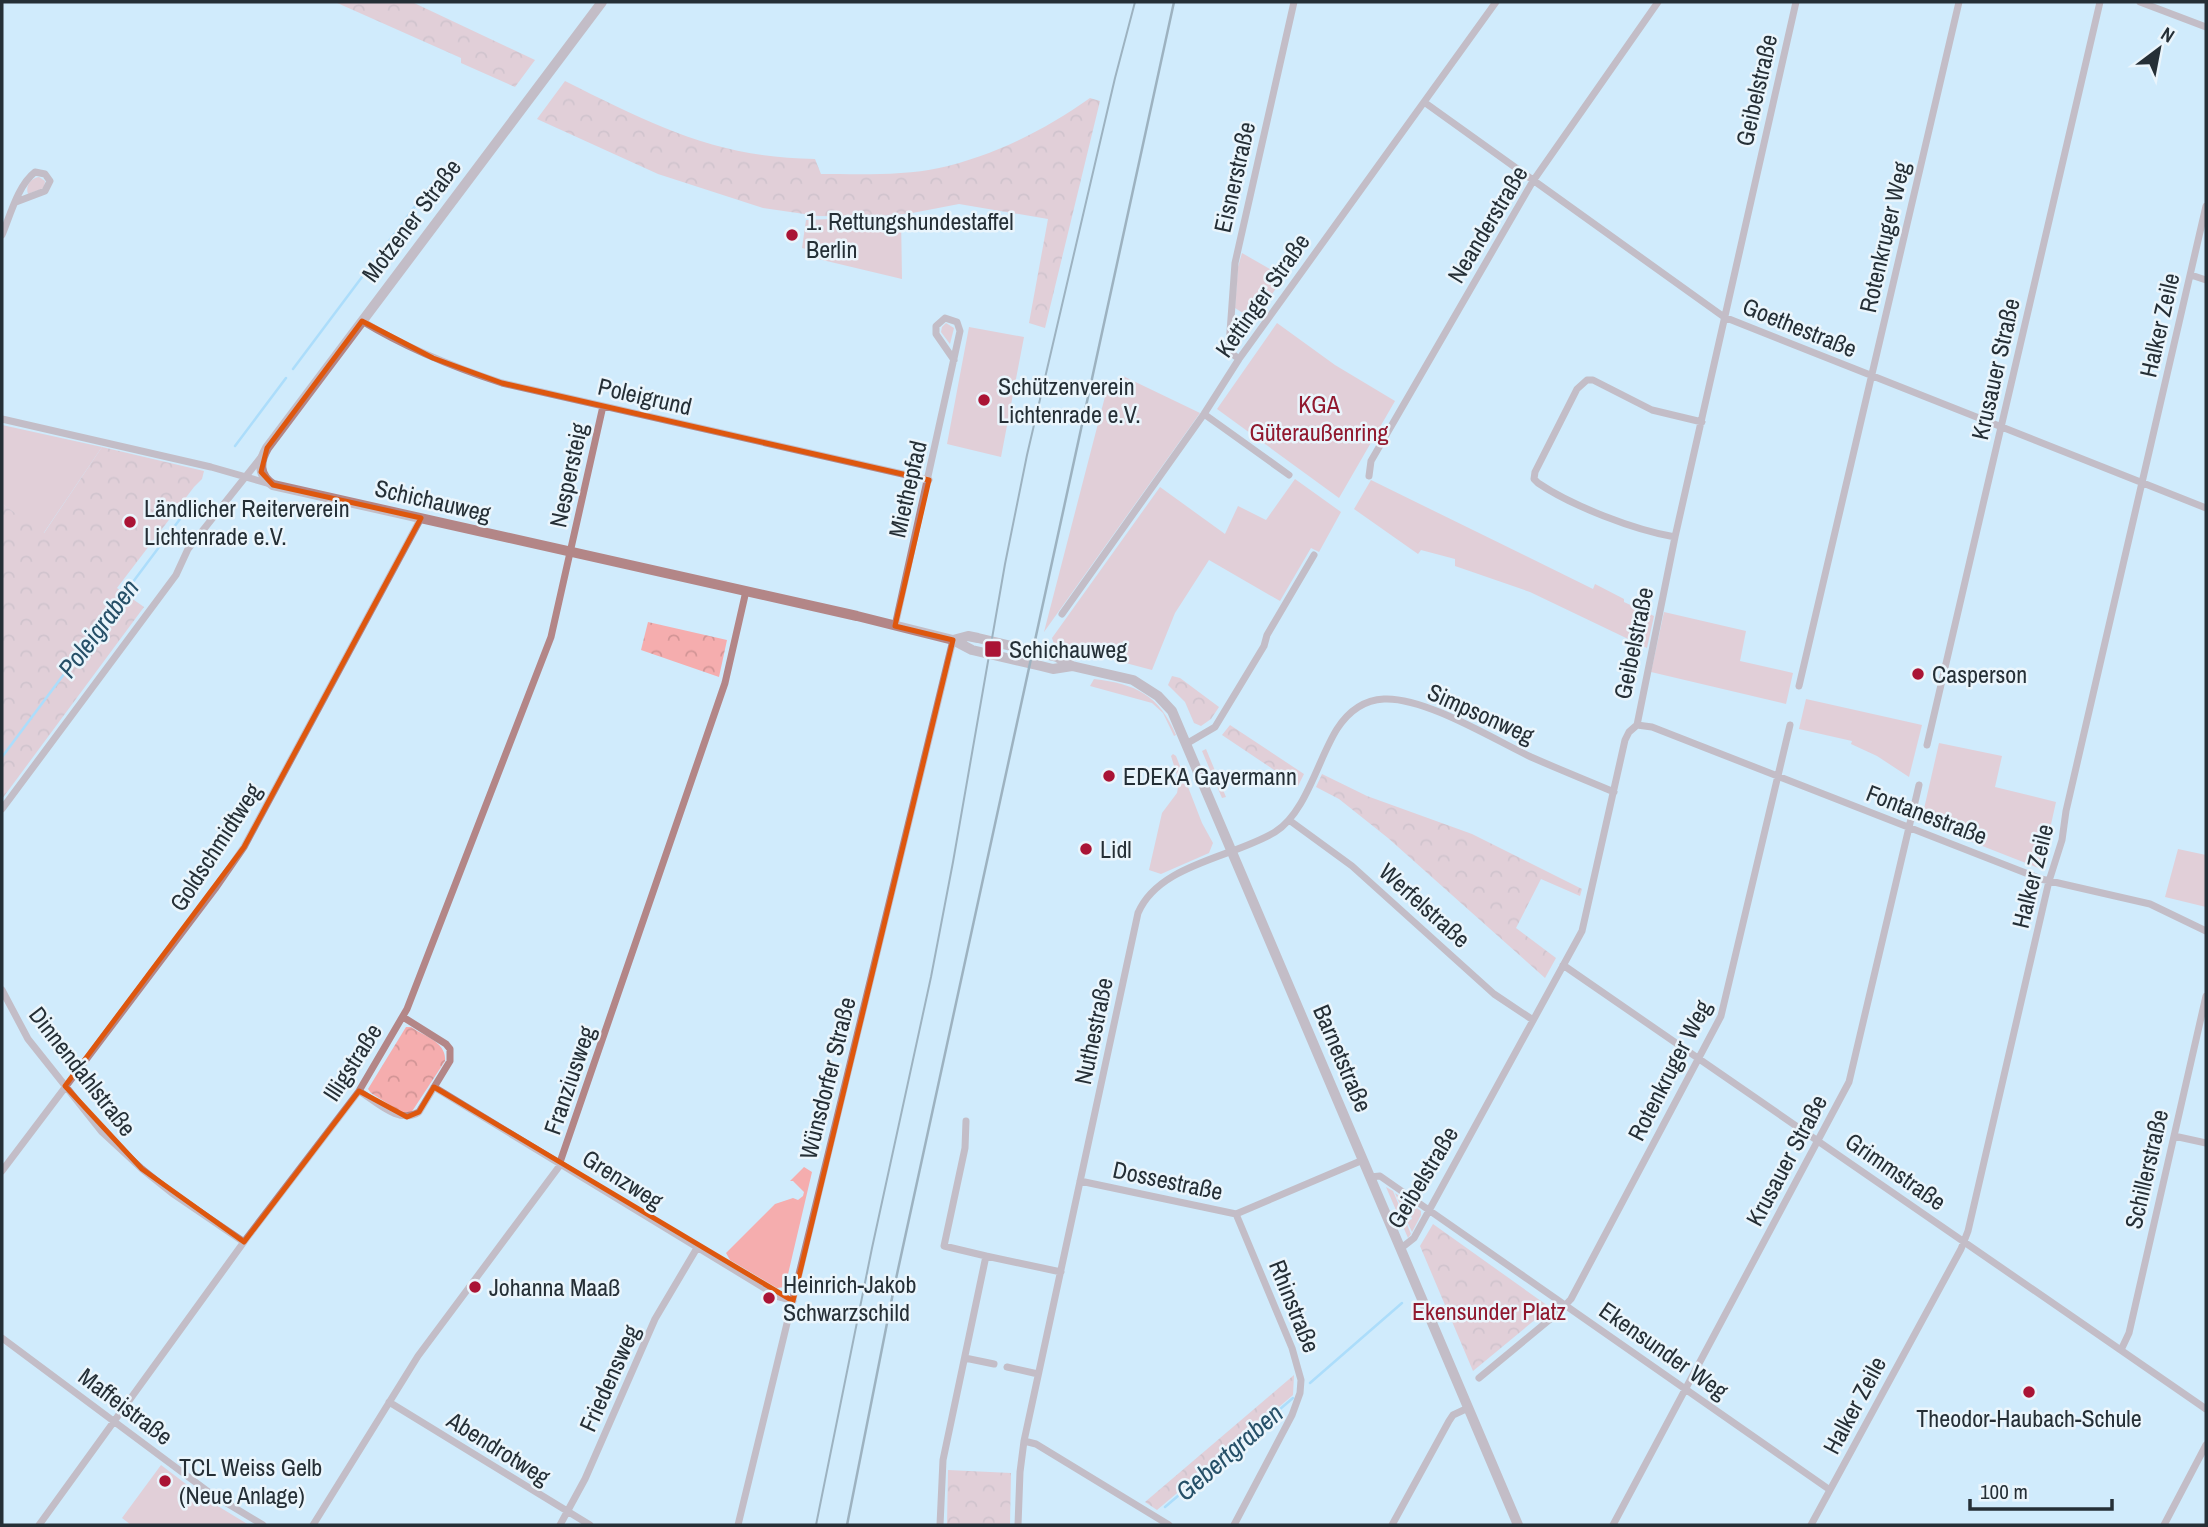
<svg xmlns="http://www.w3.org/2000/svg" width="2208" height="1527" font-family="'Archivo Narrow',sans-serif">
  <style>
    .green { fill: #f5adae }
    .forest { fill: url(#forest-crowns) }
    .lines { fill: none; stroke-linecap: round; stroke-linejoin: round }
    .stream { stroke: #81ccfa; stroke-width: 2.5 }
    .minor { stroke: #b38687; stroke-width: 7 }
    .tertiary { stroke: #b38687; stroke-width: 10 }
    .tram { stroke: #5f6e79; stroke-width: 2 }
    .rail { stroke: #5f6e79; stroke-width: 2.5 }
    .marked { fill: none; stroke: #de570e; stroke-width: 5; stroke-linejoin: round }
    .poi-dot { fill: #aa1435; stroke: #eaf5fc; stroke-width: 2.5 }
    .labels { text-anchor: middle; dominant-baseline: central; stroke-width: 5; stroke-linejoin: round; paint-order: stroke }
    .street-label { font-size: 24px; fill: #252f36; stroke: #eaf5fc }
    .poi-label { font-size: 24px; fill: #252f36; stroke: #eaf5fc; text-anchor: start }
    .park-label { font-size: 24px; fill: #91192f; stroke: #eaf5fc }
    .water-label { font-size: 26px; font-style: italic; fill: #265068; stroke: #eaf5fc }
  </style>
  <defs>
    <pattern id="forest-crowns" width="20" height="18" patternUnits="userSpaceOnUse" patternTransform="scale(1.75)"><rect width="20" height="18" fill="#f5adae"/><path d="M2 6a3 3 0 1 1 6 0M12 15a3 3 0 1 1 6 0" fill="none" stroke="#d29596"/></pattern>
  </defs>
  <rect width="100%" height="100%" fill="#d0ebfc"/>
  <path class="green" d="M39,177L45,181L44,188L28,194C25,186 31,178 39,177Z
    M901,216L902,279L814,258V251L802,248L806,220Z
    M1242,253L1284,277L1254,320L1235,308L1238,267Z
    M946,323L954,328L950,344L941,332L942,327Z
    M1277,323L1335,365L1395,401L1339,498L1217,409Z
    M969,327L1024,337L1001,457L947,444Z
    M1123,376L1200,413L1044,632L1108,385L1117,382Z
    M2,425L102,447L43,534L2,504Z
    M1295,479L1341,512L1319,552L1311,548L1280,601L1209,560L1175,613L1152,670L1054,644L1052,638L1160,487L1225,534L1238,506L1266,520Z
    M1371,480L1593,589L1595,584L1624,599V602L1654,616L1647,648L1530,592L1455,566V559L1421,550L1418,554L1354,509Z
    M1664,612L1746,631L1740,661L1793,673L1786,704L1651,672Z
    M1094,679C1136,684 1159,695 1176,735L1174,736L1163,713L1152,703L1090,686Z
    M1806,699L1922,725L1909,777L1877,756L1851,744L1852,741L1799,729Z
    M1939,743L2002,756L1995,787L2056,802L2041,869L1921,822Z
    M1206,749L1226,797L1222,798L1202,751Z
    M1173,754L1176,756L1202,823L1213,843L1209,853L1161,874L1149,870L1162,813L1177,793L1179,782L1171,756Z
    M2178,849L2206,855V907L2165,897Z
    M804,1167L812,1172L785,1287L777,1288L730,1260L726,1253L775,1204L793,1198L798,1200L803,1196L804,1192L793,1181H790Z
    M1386,1187L1393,1191L1411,1234L1408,1238Z
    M1395,1193L1421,1211V1215L1412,1232L1407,1221L1412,1219L1409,1210L1403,1211Z
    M161,1465L203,1497L249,1525H131L122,1518Z"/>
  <path class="forest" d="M335,2H412L535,60L515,87L461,63V58Z
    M565,81C651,124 716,158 815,159L821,174C857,174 904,176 939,168C993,156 1045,130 1090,98L1100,101L1045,328L1029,323L1048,219L959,204L907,214L864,217L818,216L763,208L658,174L537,119Z
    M102,447L204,471L202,479L194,487L117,588L144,607L2,799V504L44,533Z
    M648,622L727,640L719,677L641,650Z
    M1172,676L1180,678L1219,707L1211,719L1201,726L1194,723L1185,702L1168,685Z
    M1230,725L1304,774L1298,786L1222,735Z
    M1322,774L1367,796L1472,834L1582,889L1580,896L1541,879L1516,928L1556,958L1545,978L1388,838L1339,799L1316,787Z
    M406,1027H411C424,1036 447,1042 445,1061L411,1113L401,1112L371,1093L368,1089Z
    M1433,1224L1548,1306V1309L1473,1371L1420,1246Z
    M1294,1375L1293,1395L1157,1510L1145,1502Z
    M948,1470L1011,1473L1010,1525H947Z"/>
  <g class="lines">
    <path class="stream" d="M293,369L434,181
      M235,446L286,378
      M2,757L195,499
      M1310,1383L1402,1303
      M1165,1507L1293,1398"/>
    <path class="minor" d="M2140,2L2206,27
      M1424,102L1724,317L2206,508
      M2,235C10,216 18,185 35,172L45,174L50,181L45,191L16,202
      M2191,275L2206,280
      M362,321C406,348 453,367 502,383L929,480
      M1239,359L1230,352L1229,346L1235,263L1294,2
      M1204,414L1289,475
      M2,419L211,467L270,484
      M1369,476L1371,461L1533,181L1658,2
      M1675,537C1634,530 1572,506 1538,483L1534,479L1535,472L1577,389L1587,380H1593L1652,410L1702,422
      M1062,614L1204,414L1239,359L1496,2
      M895,626L960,331L957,322L945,318L936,326V334L954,360
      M1799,686L1959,2
      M1637,725L1652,727L2041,879L2150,904L2206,931
      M1186,744L1215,727L1264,646L1267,635L1314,555
      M1927,745L2100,2
      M2,809L176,575L188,549L262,456
      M1289,820L1352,866L1494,994L1533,1020
      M1563,965L2206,1409
      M2,990L28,1039L102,1132L142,1169L172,1193L244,1242
      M434,1087L779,1297L793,1301
      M359,1091C377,1102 399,1125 419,1112L450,1061V1049L446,1044L403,1017
      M966,1121L965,1148L944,1246L986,1256
      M2174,1136L2206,1143
      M2,1171L215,889L244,847L421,518
      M1370,1177L1380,1176L1830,1490
      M1080,1181L1236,1214L1363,1160
      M1400,1249L1414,1238L1582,931L1625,740L1629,732L1637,725L1675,537L1796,2
      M2,1338L210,1493L263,1525
      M2121,1350L2129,1333L2206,996
      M965,1358L994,1364
      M1007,1367L1038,1374
      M1479,1378L1560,1311L1571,1299L1721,1016L1790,725
      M389,1402L590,1525
      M1024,1441L1036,1444L1169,1525
      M39,1525L246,1239L359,1091L407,1009L551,637L603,406
      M313,1525L418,1356L558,1168L725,683L746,591
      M560,1525L585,1479L655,1319L697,1248
      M738,1525L953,640
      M940,1525L943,1460L986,1256L1061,1272
      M1018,1525L1020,1472L1024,1441L1138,913C1159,864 1232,858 1275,832C1306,813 1318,759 1337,729C1348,712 1364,700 1384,699C1425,697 1493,739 1531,757C1558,769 1586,780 1614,792
      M1234,1525L1292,1415L1300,1393L1301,1380L1292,1348L1236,1214
      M1392,1525L1449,1421L1453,1415L1468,1408
      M1613,1525L1849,1082L1919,785
      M1811,1525L1961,1249L1968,1231L2049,881L2062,840L2066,811L2206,206
      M2164,1525L2206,1445"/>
    <path class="tertiary" d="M602,2L267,448C259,462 258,475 273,485L857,616L953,640L972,650L1041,666L1053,669L1072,666
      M953,640L968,636L978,638L1057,657L1072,666L1133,680L1158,696L1172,711L1518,1525"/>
    <path class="tram" d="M816,1525L872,1248L931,977L953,862L1005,564L1027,455L1115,78L1135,2"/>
    <path class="rail" d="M847,1525L894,1288L1174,2"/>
  </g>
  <path d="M0 0H2208V1527H0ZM362,321L433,358L502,383L929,480L895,626L953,640L793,1301L434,1087L419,1112L407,1117L359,1091L244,1242L142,1169L65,1086L244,847L421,518L273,485L261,472L267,448Z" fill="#d0ebfc" fill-opacity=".55" fill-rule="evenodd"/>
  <path class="marked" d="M362,321L433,358L502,383L929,480L895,626L953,640L793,1301L434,1087L419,1112L407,1117L359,1091L244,1242L142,1169L65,1086L244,847L421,518L273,485L261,472L267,448Z"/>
  <g class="poi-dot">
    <circle cx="792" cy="235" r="7"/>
    <circle cx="984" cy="400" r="7"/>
    <circle cx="130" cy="522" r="7"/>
    <rect x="984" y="640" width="18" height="18" rx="3.5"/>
    <circle cx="1918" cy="674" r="7"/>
    <circle cx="1109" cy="776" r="7"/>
    <circle cx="1086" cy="849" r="7"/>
    <circle cx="475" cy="1287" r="7"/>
    <circle cx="769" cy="1298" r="7"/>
    <circle cx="2029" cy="1392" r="7"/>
    <circle cx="165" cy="1481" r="7"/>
  </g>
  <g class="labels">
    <g class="street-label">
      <text transform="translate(1756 90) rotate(-77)">Geibelstraße</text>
      <text transform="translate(1234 177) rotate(-77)">Eisnerstraße</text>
      <text transform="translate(411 220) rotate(-53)">Motzener Straße</text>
      <text transform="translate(1487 224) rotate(-59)">Neanderstraße</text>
      <text transform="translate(1884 237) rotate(-77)">Rotenkruger Weg</text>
      <text transform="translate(1262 295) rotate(-55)">Kettinger Straße</text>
      <text transform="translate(2159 325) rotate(-77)">Halker Zeile</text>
      <text transform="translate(1800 327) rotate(22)">Goethestraße</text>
      <text transform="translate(1995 369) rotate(-77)">Krusauer Straße</text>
      <text transform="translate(645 396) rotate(13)">Poleigrund</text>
      <text transform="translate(568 475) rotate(-78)">Nespersteig</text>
      <text transform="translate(907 489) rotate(-77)">Miethepfad</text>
      <text transform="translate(433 500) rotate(13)">Schichauweg</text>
      <text transform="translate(1633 643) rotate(-78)">Geibelstraße</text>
      <text transform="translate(1481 713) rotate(24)">Simpsonweg</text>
      <text transform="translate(1927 814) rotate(21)">Fontanestraße</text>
      <text transform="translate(215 847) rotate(-57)">Goldschmidtweg</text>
      <text transform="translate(2032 876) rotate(-76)">Halker Zeile</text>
      <text transform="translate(1425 905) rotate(42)">Werfelstraße</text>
      <text transform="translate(1093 1031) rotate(-78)">Nuthestraße</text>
      <text transform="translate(1343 1058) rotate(67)">Barnetstraße</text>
      <text transform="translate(352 1062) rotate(-57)">Illigstraße</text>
      <text transform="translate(1669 1070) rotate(-63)">Rotenkruger Weg</text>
      <text transform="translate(83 1071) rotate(52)">Dinnendahlstraße</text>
      <text transform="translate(827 1078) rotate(-76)">Wünsdorfer Straße</text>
      <text transform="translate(569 1080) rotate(-71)">Franziusweg</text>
      <text transform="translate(1786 1160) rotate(-62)">Krusauer Straße</text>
      <text transform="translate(2146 1169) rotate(-77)">Schillerstraße</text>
      <text transform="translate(1896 1171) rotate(35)">Grimmstraße</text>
      <text transform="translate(1422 1177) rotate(-59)">Geibelstraße</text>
      <text transform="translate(623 1179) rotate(32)">Grenzweg</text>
      <text transform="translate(1168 1180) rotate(12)">Dossestraße</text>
      <text transform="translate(1295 1306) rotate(68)">Rhinstraße</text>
      <text transform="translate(1664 1350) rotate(35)">Ekensunder Weg</text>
      <text transform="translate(609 1378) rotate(-66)">Friedensweg</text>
      <text transform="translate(1854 1405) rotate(-62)">Halker Zeile</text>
      <text transform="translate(126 1406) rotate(37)">Maffeistraße</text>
      <text transform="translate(499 1448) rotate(32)">Abendrotweg</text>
    </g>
    <g class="poi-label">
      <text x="806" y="221">1. Rettungshundestaffel<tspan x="806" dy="28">Berlin</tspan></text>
      <text x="998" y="386">Schützenverein<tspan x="998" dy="28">Lichtenrade e.V.</tspan></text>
      <text x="144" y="508">Ländlicher Reiterverein<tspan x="144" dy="28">Lichtenrade e.V.</tspan></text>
      <text x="1009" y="649">Schichauweg</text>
      <text x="1932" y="674">Casperson</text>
      <text x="1123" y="776">EDEKA Gayermann</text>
      <text x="1100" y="849">Lidl</text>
      <text x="783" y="1284">Heinrich-Jakob<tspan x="783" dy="28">Schwarzschild</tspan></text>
      <text x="489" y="1287">Johanna Maaß</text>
      <text x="2029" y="1418" text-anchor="middle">Theodor-Haubach-Schule</text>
      <text x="179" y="1467">TCL Weiss Gelb<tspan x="179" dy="28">(Neue Anlage)</tspan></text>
    </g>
    <g class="park-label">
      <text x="1319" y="404">KGA<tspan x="1319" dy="28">Güteraußenring</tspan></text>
      <text x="1489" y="1311">Ekensunder Platz</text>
    </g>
    <g class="water-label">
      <text transform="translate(98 628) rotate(-53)">Poleigraben</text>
      <text transform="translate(1229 1452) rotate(-41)">Gebertgraben</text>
    </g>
  </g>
  <rect width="2208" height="1527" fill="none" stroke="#252f36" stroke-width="7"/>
  <g transform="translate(2159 49) rotate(32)" stroke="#eaf5fc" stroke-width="5" paint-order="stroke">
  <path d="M0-5L12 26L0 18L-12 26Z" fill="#252f36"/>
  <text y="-10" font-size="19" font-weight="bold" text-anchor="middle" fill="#252f36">N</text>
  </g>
  <path d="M1970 1499v10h142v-10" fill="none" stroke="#252f36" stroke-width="3.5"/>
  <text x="1980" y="1499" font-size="21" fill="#252f36" stroke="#eaf5fc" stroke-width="5" paint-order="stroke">100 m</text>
</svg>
